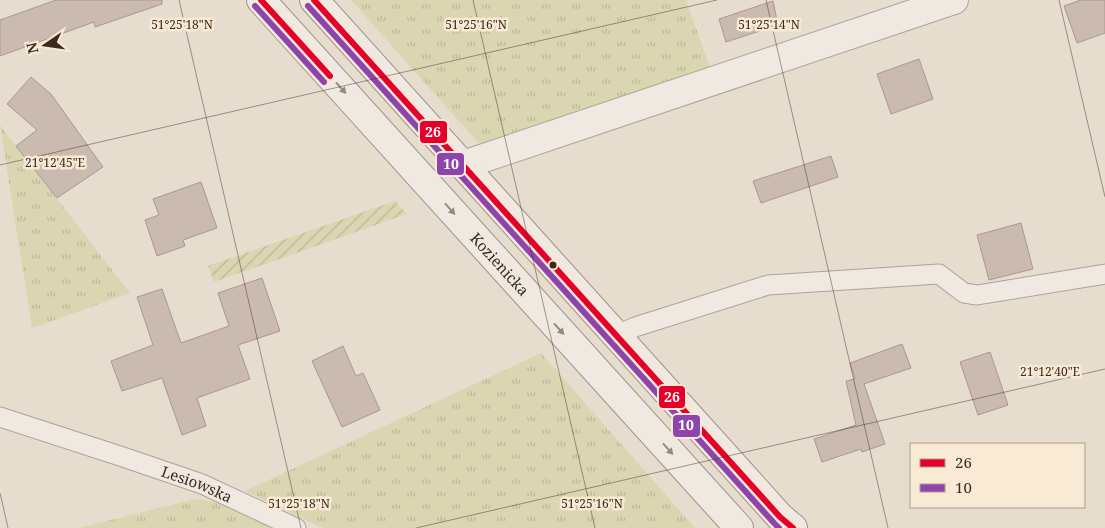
<svg xmlns="http://www.w3.org/2000/svg" width="1105" height="528" font-family="'Noto Serif',serif">
  <style>
    .grass { fill: url(#grass-tufts) }
    .garden { fill: url(#garden-furrows) }
    .building { fill: #cbbab0; stroke: #a8988e }
    .lines { fill: none; stroke-linecap: round; stroke-linejoin: round }
    .lane-casing { stroke: #ada298; stroke-width: 21 }
    .street-casing { stroke: #ada298; stroke-width: 30 }
    .secondary-casing { stroke: #9c9288; stroke-width: 30 }
    .lane { stroke: #efe9e1; stroke-width: 19 }
    .street { stroke: #efe9e1; stroke-width: 28 }
    .secondary { stroke: #efe9e1; stroke-width: 28 }
    .bus-1-casing { stroke: #f8ead5; stroke-width: 10 }
    .bus-2-casing { stroke: #f8ead5; stroke-width: 10 }
    .bus-1 { stroke: #e4002b; stroke-width: 6 }
    .bus-2 { stroke: #8e44ad; stroke-width: 6 }
    .oneway { fill: #968980 }
    .ticks { fill: none; stroke: #3d291e; stroke-width: 1; stroke-opacity: 0.45 }
    .bus-dot { fill: #3d291e; stroke: #f8ead5; stroke-width: 2 }
    .labels { text-anchor: middle; dominant-baseline: central; stroke-width: 5; stroke-linejoin: round; paint-order: stroke }
    .street-label { font-size: 15px; fill: #3d291e; stroke: #f8ead5 }
    .ticks-label { font-size: 12px; text-anchor: middle; fill: #3d291e; stroke: #f8ead5; stroke-width: 5; stroke-linejoin: round; paint-order: stroke }
    .line-badge { stroke: #f8ead5; stroke-width: 2 }
    .badge-label { font-size: 14px; text-anchor: middle; font-weight: bold; fill: #fff }
  </style>
  <defs>
    <pattern id="grass-tufts" width="24" height="20" patternUnits="userSpaceOnUse" patternTransform="scale(1.25)"><rect width="24" height="20" fill="#dad6b1"/><path d="M3 7l-1-3M5 7V3M7 7l1-3M15 17l-1-3M17 17v-4M19 17l1-3" fill="none" stroke="#bcb898"/></pattern>
    <pattern id="garden-furrows" width="10" height="10" patternUnits="userSpaceOnUse" patternTransform="scale(1.25)"><rect width="10" height="10" fill="#dad6b1"/><path d="M-1 1l2-2M0 10L10 0M9 11l2-2" fill="none" stroke="#bcb898"/></pattern>
  </defs>
  <rect width="100%" height="100%" fill="#e7ddcf"/>
  <path class="grass" d="M351,0H686L710,68L483,148Z
    M0,125L16,146L130,293L32,328Z
    M541,353L695,528H325L320,527L245,491Z
    M195,499L217,502L277,528H79Z"/>
  <path class="garden" d="M395,201L407,214L214,282L208,266Z"/>
  <path class="building" d="M56,0H162V4L95,27L94,22L0,56V20Z
    M1081,0H1105V33L1077,43L1064,6Z
    M773,1L778,25L726,42L719,19Z
    M919,59L933,99L891,114L877,74Z
    M31,77L51,94L103,167L57,198L16,146L37,130L7,104Z
    M831,156L838,177L761,203L753,181Z
    M201,182L217,228L183,240L185,246L157,256L145,220L159,215L153,199Z
    M1021,223L1033,269L989,280L977,235Z
    M262,278L280,331L238,345L250,379L197,398L206,426L182,435L162,378L122,391L111,361L153,345L137,297L162,289L181,343L229,326L218,293Z
    M902,344L911,368L864,384L885,444L862,452L861,449L822,462L814,439L856,425L846,381L855,379L850,363Z
    M343,346L356,376L363,373L380,410L342,427L312,361Z
    M990,352L1008,405L978,415L960,362Z"/>
  <g class="lines">
    <defs>
      <g id="lane">
        <path d="M617,335L635,327L768,285L939,274L964,293L977,295L1105,274"/>
        <path id="s1" d="M0,417L123,457L202,484L296,528"/>
      </g>
      <path id="street" d="M463,165L954,0"/>
      <g id="secondary">
        <path id="s2" d="M261,0L739,528"/>
        <path d="M314,0L780,517L793,528"/>
      </g>
    </defs>
    <use href="#lane" class="lane-casing"/>
    <use href="#street" class="street-casing"/>
    <use href="#secondary" class="secondary-casing"/>
    <use href="#lane" class="lane"/>
    <use href="#street" class="street"/>
    <use href="#secondary" class="secondary"/>
    <defs>
      <path id="bus-1" d="M261,0L330,76
        M314,0L780,517L793,528"/>
      <path id="bus-2" d="M255,6L324,82
        M308,6L774,523L779,528"/>
    </defs>
    <use href="#bus-1" class="bus-1-casing"/>
    <use href="#bus-2" class="bus-2-casing"/>
    <use href="#bus-1" class="bus-1"/>
    <use href="#bus-2" class="bus-2"/>
  </g>
  <defs><path id="oneway-solid" d="M-6-.8H1V-3.2L6.5 0L1 3.2V.8H-6Z" transform="scale(1.25)"/></defs>
  <g class="oneway">
    <use href="#oneway-solid" transform="translate(341 88) rotate(48)"/>
    <use href="#oneway-solid" transform="translate(450 209) rotate(48)"/>
    <use href="#oneway-solid" transform="translate(559 329) rotate(48)"/>
    <use href="#oneway-solid" transform="translate(668 449) rotate(48)"/>
  </g>
  <path class="ticks" d="M179,0L301,528M473,0L595,528M766,0L888,528M1059,0L1105,197M0,165L717,0M0,493L8,528M416,528L1105,369"/>
  <circle class="bus-dot" cx="553" cy="265" r="4.5"/>
  <g class="labels">
    <g class="street-label">
      <text stroke="none"><textPath href="#s2" startOffset="356">Kozienicka</textPath></text>
      <text stroke="none"><textPath href="#s1" startOffset="208">Lesiowska</textPath></text>
    </g>
  </g>
  <g class="ticks-label">
    <text x="182" y="29">51°25'18"N</text>
    <text x="476" y="29">51°25'16"N</text>
    <text x="769" y="29">51°25'14"N</text>
    <text x="55" y="167">21°12'45"E</text>
    <text x="1050" y="376">21°12'40"E</text>
    <text x="299" y="508">51°25'18"N</text>
    <text x="592" y="508">51°25'16"N</text>
  </g>
  <g class="line-badge">
    <rect x="419" y="120" width="29" height="24" rx="5" fill="#e4002b"/>
    <rect x="436" y="152" width="29" height="24" rx="5" fill="#8e44ad"/>
    <rect x="658" y="385" width="28" height="24" rx="5" fill="#e4002b"/>
    <rect x="672" y="414" width="29" height="24" rx="5" fill="#8e44ad"/>
  </g>
  <g class="badge-label">
    <text x="433" y="137">26</text>
    <text x="451" y="169">10</text>
    <text x="672" y="402">26</text>
    <text x="686" y="430">10</text>
  </g>
  <rect x="910" y="443" width="175" height="65" fill="#f8ead5" stroke="#ad9d8c"/>
  <rect x="920" y="459" width="25" height="8" fill="#e4002b" stroke="#ad9d8c"/>
  <text x="955" y="468" font-size="15" fill="#3d291e">26</text>
  <rect x="920" y="484" width="25" height="8" fill="#8e44ad" stroke="#ad9d8c"/>
  <text x="955" y="493" font-size="15" fill="#3d291e">10</text>
  <g transform="translate(45 45) rotate(257)" stroke="#f8ead5" stroke-width="4" paint-order="stroke">
  <path d="M0-4L9 19L0 12L-9 19Z" fill="#3d291e"/>
  <text y="-8" font-size="14" font-weight="bold" text-anchor="middle" fill="#3d291e">N</text>
  </g>
</svg>
